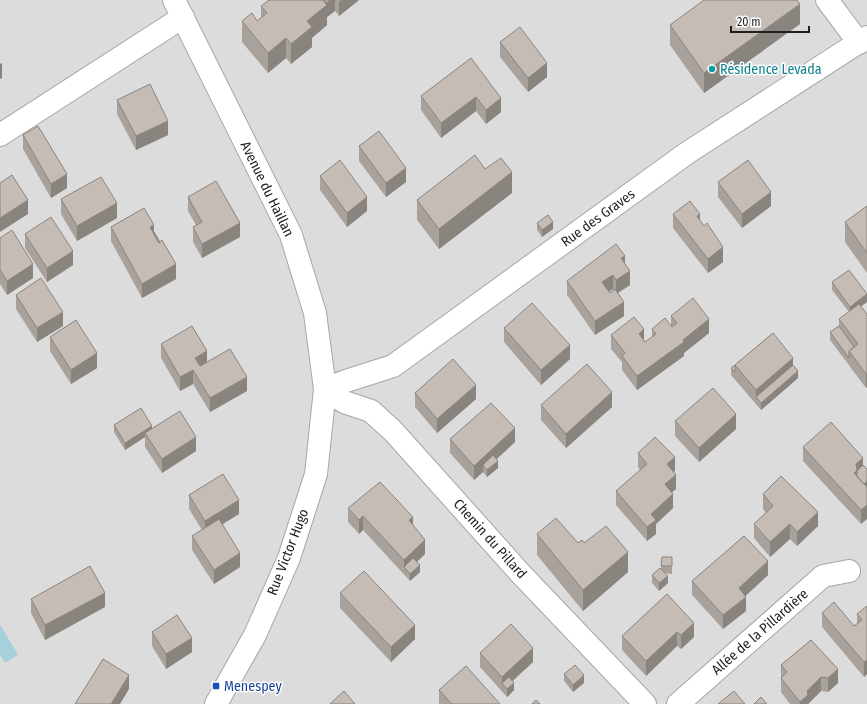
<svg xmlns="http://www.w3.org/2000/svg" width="867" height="704" font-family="'Fira Sans Condensed',sans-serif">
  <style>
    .residential { fill: #dddcdc }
    .water { fill: #a7d0dd }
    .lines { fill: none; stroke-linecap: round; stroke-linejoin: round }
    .minor-casing { stroke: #a6a6a6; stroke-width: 24 }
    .minor { stroke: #fff; stroke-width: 22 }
    .wall { fill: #a9a29c; fill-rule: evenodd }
    .shaded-wall { fill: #8a847f }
    .building { fill: #c5bcb5; stroke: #8a847f }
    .culture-dot { fill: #0f9aa8; stroke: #fff; stroke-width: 1.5 }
    .transit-dot { fill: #1a4fb4; stroke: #fff; stroke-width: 1.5 }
    .labels { text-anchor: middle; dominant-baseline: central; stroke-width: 3; stroke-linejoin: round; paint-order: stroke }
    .culture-label { font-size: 14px; fill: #0d838f; stroke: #fff; text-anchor: start }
    .street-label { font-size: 14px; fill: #1f1f1f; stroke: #fff }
    .transit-label { font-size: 14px; fill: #164399; stroke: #fff; text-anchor: start }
  </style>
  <rect width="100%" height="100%" fill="#f0ede6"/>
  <path class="residential" d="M0,0H867V704H0Z"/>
  <path class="water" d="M0,626H1L18,655L5,663L0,655Z"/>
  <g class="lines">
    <defs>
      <path id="minor" d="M174,0L291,235L315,313L325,389L316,474L289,558L255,635L216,704
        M827,0L859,43
        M0,135L183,17
        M325,389L346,381L393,366L687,153L867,37
        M325,389L344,402L371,411L393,431L520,573L645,704
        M678,704L823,576L849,571"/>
    </defs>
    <use href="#minor" class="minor-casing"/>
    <use href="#minor" class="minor"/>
  </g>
  <path class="wall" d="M269,0H359L339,16L335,11L327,17V25L312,38V47L291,64L286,58L268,73L242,42V21H257L261,18V6Z
    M800,24L704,93L670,45V25Z
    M500,42L547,77L528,92L500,57Z
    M471,58L501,112L486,124L476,111L441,138L421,110V96Z
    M117,100L168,135L136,150L117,114Z
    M23,135L67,188L51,198L23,149Z
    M359,146L406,182L386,197L359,161Z
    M485,169L512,193L439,249L417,220V200Z
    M320,176L367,211L347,227L320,190Z
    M718,182L771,206L742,228L718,197Z
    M188,197L240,237L202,258L193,242V227L196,225L188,211Z
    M61,199L117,218L77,241L61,214Z
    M867,206V273L845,242V222Z
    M673,214L700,221L723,262L708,273L673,228Z
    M537,223L553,229L542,237L537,230Z
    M111,227L154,232L176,279L142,298L111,241Z
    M25,234L73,265L47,282L25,248Z
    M0,238L33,278L7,295L0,284Z
    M625,263L630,285L618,293L624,316L595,335L567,295V281ZM613,289V290L610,293L609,292Z
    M832,282L867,302L861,306L867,314V387L866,388L830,340V332L839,326V319L849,312L832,290Z
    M16,295L63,326L37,342L16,309Z
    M671,316L709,333L684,353V356L637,390L622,370V362L611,349V335L644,340L645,342L652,337V329L671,326Z
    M504,328L570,359L541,385L504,342Z
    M769,336L793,365L798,378L761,410L731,375V368Z
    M50,337L97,368L71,384L50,351Z
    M161,344L207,362L247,391L210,412L193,384L180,391L161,358Z
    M415,393L476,399L437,433L415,407Z
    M541,405L612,407L566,448L541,420Z
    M675,421L736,429L699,462L675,436Z
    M114,425L152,429L196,451L162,473L145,447V437L125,450L114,432Z
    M450,439L515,442L496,459L498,468L487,477L483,472L474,480L450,453Z
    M803,447L863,465L861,524L803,461Z
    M638,453L675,471L674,472L676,489L672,492L673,508L656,524V534L647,541L616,505V491L640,470L638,467Z
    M763,494L818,526L797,546L790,539L770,557L754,538V524L766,513L763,509Z
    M189,495L239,514L222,524L240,567L214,584L192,550V536L202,530L189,509Z
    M348,508L413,525L425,554L417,562L420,572L410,581L363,530L359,534L348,522Z
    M537,534L578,543H584L628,572L583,611L537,555Z
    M662,557H672V574L665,573L668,583L659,591L652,583V575L661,569Z
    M768,575L745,596L746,611L723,629L692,595V581Z
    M340,593L415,639L391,662L340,608Z
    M667,594L694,637L681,649L677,646L646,676L622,650V636Z
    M31,599L105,607L45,640L31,613Z
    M867,606V674L864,677L822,627V613L854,626L857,624V614Z
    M152,632L192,652L166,669L152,646Z
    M811,640L838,683L828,692L821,691L808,704H790L781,692V665Z
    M480,653L533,662L513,681L514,690L507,697L480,667Z
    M564,674L584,683L573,692L564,681Z
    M439,690L500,704H439Z"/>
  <path class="shaded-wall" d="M331,0H335V11L327,17V25L312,38V47L291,64V44L307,21L326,3Z
    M341,0H359L339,16V2Z
    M800,4V24L704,93V73Z
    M286,38V58L268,73V53Z
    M2,63V78L0,79V64Z
    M547,63V77L528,92V78Z
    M476,97V111L441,138V123Z
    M501,98V112L486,124V110Z
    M168,121V135L136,150V136Z
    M406,168V182L386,197V183Z
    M512,172V193L439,249V229Z
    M67,174V188L51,198V184Z
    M771,192V206L742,228V214Z
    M367,197V211L347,227V213Z
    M28,200V214L0,232V218Z
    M117,203V218L77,241V226Z
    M700,214V228L697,216Z
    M553,222V229L542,237V230Z
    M240,223V237L202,258V244Z
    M154,225V239L150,227Z
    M723,247V262L708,273V259Z
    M73,251V265L47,282V268Z
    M625,256V270L621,258Z
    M33,264V278L7,295V281Z
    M176,264V279L142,298V284Z
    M630,271V285L616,294V280Z
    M613,275V289L602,296V282Z
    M867,294V302L850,314V307Z
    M624,302V316L595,335V321Z
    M63,312V326L37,342V328Z
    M709,319V333L684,353V356L637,390V376Z
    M644,329V344L639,334Z
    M570,345V359L541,385V370Z
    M207,351V365L195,372V358Z
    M97,353V368L71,384V370Z
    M793,358V372L756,397V390Z
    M193,370V384L180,391V377Z
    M798,371V378L761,410V403Z
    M867,373V387L866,388V374Z
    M247,377V391L210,412V398Z
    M476,385V399L437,433V419Z
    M612,392V407L566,448V434Z
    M736,414V429L699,462V448Z
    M152,426V433H145V437L125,450V443Z
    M515,428V442L486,469L483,465V472L474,480V466Z
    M196,437V451L162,473V459Z
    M675,457V471L667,478V464Z
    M863,458V472L857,478L854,473L856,464Z
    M498,461V468L487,477V470Z
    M676,475V489L665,498V484Z
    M867,481V488L860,487Z
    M673,494V508L656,524V534L647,541V527L651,514Z
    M239,500V514L205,535V521Z
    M867,505V519L861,524V510Z
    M818,512V526L797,546V532Z
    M363,516V530L359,534V520Z
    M413,517V531L409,520Z
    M790,524V539L770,557V542Z
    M425,540V554L407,571L404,567V560Z
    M628,552V572L583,611V590Z
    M240,553V567L214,584V570Z
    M768,561V575L739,602V588Z
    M420,565V572L410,581V574Z
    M668,576V583L659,591V583Z
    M105,593V607L45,640V625Z
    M746,597V611L723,629V615Z
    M694,623V637L681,649V635Z
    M415,625V639L391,662V647Z
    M677,632V646L646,676V661Z
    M192,638V652L166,669V654Z
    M533,648V662L505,687L502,683V691V677Z
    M867,660V674L864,677V662Z
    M838,669V683L828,692V678Z
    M129,675V689L120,704H111Z
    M584,675V683L573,692V685Z
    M821,677V691L808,704H800V702L807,691Z
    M514,683V690L507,697V689Z"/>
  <path class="building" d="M269,0H323L327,5L307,21L312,27L291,44L286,38L268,53L242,21L252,13L257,21L267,13L261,6Z
    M324,0H331L326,3Z
    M704,0H797L800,4L704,73L670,25Z
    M520,27L547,63L528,78L500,42Z
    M471,58L501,98L486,110L476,97L441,123L421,96Z
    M150,84L168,121L136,136L117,100Z
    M38,126L67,174L51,184L23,135Z
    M379,131L406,168L386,183L359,146Z
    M475,155L485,169L501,158L512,172L439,229L417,200Z
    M340,160L367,197L347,213L320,176Z
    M748,160L771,192L742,214L718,182Z
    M12,175L28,200L0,218V183Z
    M101,177L117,203L77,226L61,199Z
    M216,181L240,223L202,244L193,227L202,222L188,197Z
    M690,201L700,214L697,216L704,226L707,223L723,247L708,259L673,214Z
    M867,206V253L845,222Z
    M144,208L154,225L150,227L159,243L162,240L176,264L142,284L111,227Z
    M548,215L553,222L542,230L537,223Z
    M51,217L73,251L47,268L25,234Z
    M12,230L33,264L7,281L0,270V238Z
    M153,232H154L160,242L159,243Z
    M616,244L625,256L621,258L630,271L616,280L613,275L602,282L610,293L615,289L624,302L595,321L567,281Z
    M849,270L867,294L850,307L832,282Z
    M41,278L63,312L37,328L16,295Z
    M693,298L709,319L683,340L684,342L637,376L622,356L625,353L611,335L634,317L644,329L639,334L645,342L656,334L652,329L665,318L672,327L677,323L671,316Z
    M532,303L570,345L541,370L504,328Z
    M859,304L867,314V373L866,374L849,351L858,344L839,319Z
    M76,320L97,353L71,370L50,337Z
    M192,326L207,351L195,358L200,366L230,349L247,377L210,398L193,370L180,377L161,344Z
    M839,326L854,347L849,351V358L830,332Z
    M773,333L793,358L756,390L735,365Z
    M453,359L476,385L437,419L415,393Z
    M587,364L612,392L566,434L541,405Z
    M735,365V372L731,368Z
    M793,365L798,371L761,403L756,397Z
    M713,388L736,414L699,448L675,421Z
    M491,403L515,428L474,466L450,439Z
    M141,408L152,426L125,443L114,425Z
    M180,411L196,437L162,459L145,433Z
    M831,422L863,458L856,464L857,470L854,473L867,487V505L861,510L803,447Z
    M655,437L675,457L667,464L676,475L665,484L673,494L651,514L656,520L647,527L616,491L647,464L638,453Z
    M493,455L498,461L487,470L483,465Z
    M863,465L867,469V481L864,484L857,477V471Z
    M223,474L239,500L205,521L189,495Z
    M781,476L818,512L797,532L790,524L770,542L754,524L773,506L763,494Z
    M380,482L413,517L409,520L425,540L404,560L363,516L359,520L348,508Z
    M556,518L578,543L582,540L584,543L606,526L628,552L583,590L537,534Z
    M219,519L240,553L214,570L192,536Z
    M744,536L768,561L739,588L746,597L723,615L692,581Z
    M662,557H672V566H661Z
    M413,558L420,565L410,574L404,567Z
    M90,566L105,593L45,625L31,599Z
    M660,568L668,576L659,583L652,575Z
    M364,571L415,625L391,647L340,593Z
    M667,594L694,623L681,635L677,632L646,661L622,636Z
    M834,602L854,626L862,620L857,614L867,606V660L864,662L822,613Z
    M177,615L192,638L166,654L152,632Z
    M511,624L533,648L502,677L480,653Z
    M811,640L838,669L828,678L821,677L807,691L808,695L800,702L781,678L787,672L781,665Z
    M103,659L129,675L111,704H75Z
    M575,665L584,675L573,685L564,674Z
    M466,666L500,704H452L439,690Z
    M509,677L514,683L507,689L502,683Z
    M344,691L355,704H330Z
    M734,691L745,704H718Z
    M761,697L767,704H754Z
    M536,700L540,704H532Z"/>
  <circle class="culture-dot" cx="712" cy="69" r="4"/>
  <rect class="transit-dot" x="212" y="682" width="8" height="8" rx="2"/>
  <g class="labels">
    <g class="culture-label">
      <text x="720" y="69">Résidence Levada</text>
    </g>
    <g class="street-label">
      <text transform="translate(267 189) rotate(64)">Avenue du Haillan</text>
      <text transform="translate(598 218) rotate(-36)">Rue des Graves</text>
      <text transform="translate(490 539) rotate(48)">Chemin du Pillard</text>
      <text transform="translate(288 552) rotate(-69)">Rue Victor Hugo</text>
      <text transform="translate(760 632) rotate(-41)">Allée de la Pillardière</text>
    </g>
    <g class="transit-label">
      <text x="224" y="686">Menespey</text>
    </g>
  </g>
  <path d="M731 26v6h78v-6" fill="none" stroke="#1f1f1f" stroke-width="2"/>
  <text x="737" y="26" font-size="12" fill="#1f1f1f" stroke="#ffffff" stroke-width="3" paint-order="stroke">20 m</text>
</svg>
